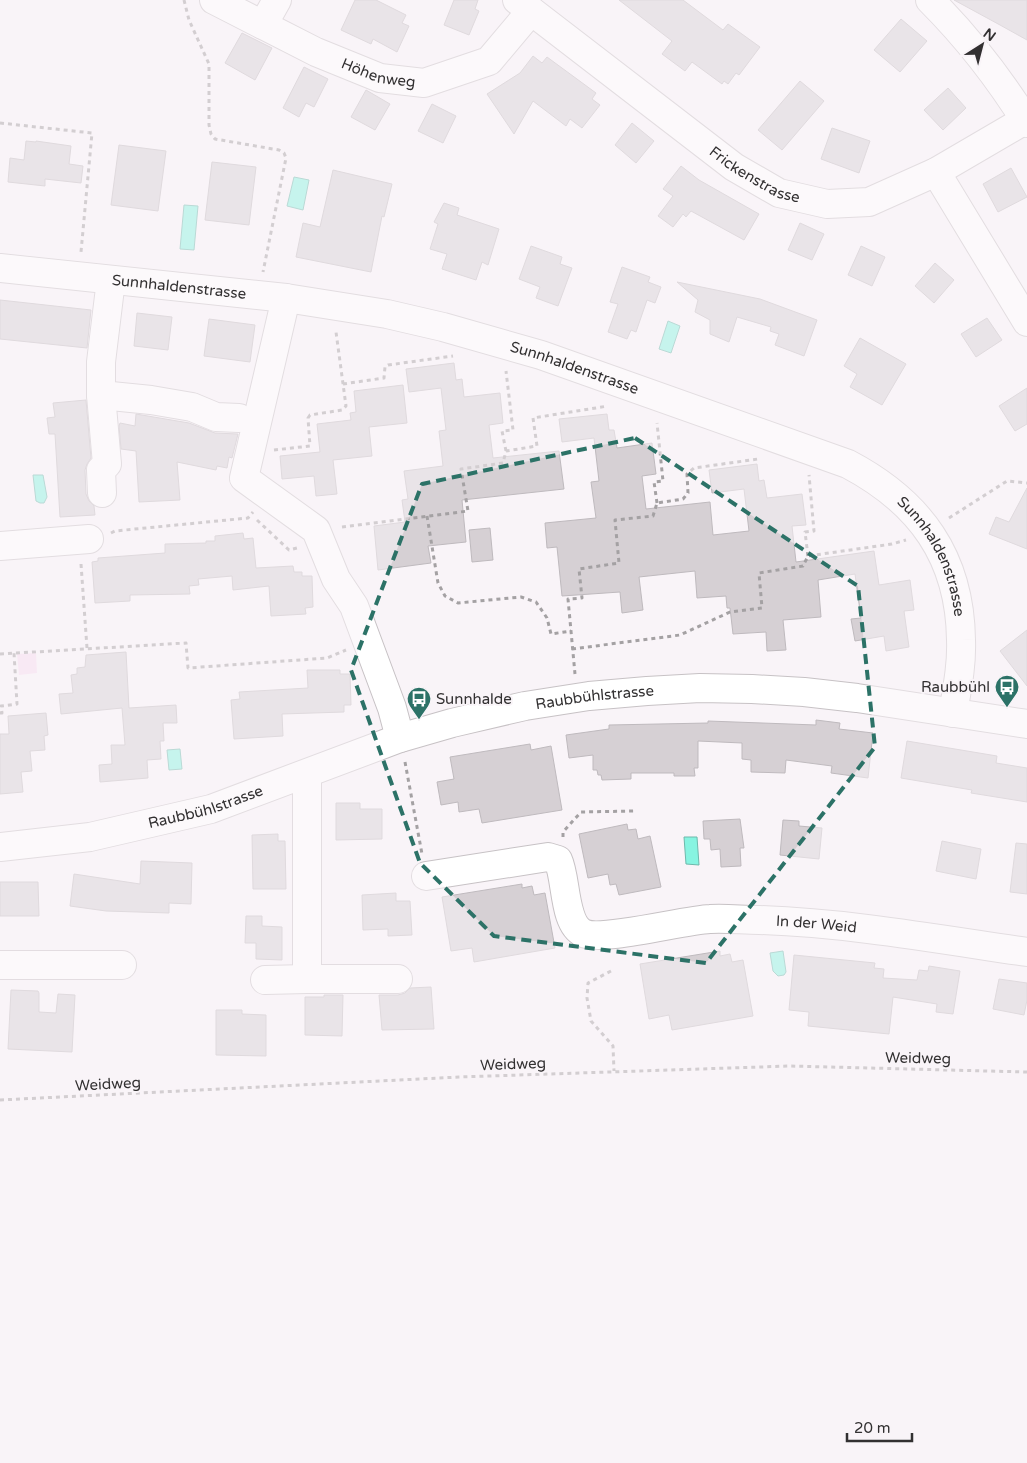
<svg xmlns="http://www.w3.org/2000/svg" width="1027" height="1463" font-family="'Varela Round',sans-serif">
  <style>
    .green { fill: #f7dcf0 }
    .water { fill: #87f4e1; stroke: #6eb9ac }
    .building { fill: #d6d0d4; stroke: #bfbabe }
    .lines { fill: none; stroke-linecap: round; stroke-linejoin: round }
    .minor-casing { stroke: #c7c2c5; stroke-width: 30 }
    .path { stroke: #a4a1a3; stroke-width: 3; stroke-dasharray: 4 4; stroke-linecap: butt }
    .minor { stroke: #fff; stroke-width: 28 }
    .marked { fill: none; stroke: #2c7267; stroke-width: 4; stroke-dasharray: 10 6; stroke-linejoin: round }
    .labels { text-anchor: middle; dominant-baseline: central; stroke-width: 4; stroke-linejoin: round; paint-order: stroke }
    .street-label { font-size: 15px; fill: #323031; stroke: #f9f4f8 }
    .poi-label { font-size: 15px; fill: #323031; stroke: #f9f4f8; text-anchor: end }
  </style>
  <rect width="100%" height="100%" fill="#f9f4f8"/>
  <path class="green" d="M36,653L37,673L19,675L17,654Z"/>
  <path class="water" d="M294,177L309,180L303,210L287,206Z
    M184,205L198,206L194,250L180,249Z
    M668,321L680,326L671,353L659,349Z
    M33,475H43L47,497L44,503H40L36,501Z
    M180,749L182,769L169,770L167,750Z
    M684,837H697L699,865L686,864Z
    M783,951L786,972L784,975L778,976L773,971L770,953Z"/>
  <path class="building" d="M355,0H376L406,15L402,23L409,26L397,52L373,39L371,44L341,30Z
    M454,0H478L475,9L479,11L469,35L444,25Z
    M619,0H683L723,30L728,24L760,47L739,75L736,73L728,84L724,81L722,84L692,62L685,71L662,54L672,41Z
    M954,0H1027V40L1000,25Z
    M901,19L927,41L900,72L874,50Z
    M242,33L272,48L255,80L225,63Z
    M533,56L542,63L547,57L596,93L592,99L600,105L582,128L570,119L566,126L533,101L514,134L487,94L520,73Z
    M304,67L328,79L314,107L306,103L299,117L283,108Z
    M800,81L824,101L782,150L758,130Z
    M948,88L966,108L943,130L924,110Z
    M366,90L390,104L375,130L351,117Z
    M432,104L456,116L443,143L418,131Z
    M632,123L654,141L636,163L615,145Z
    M832,128L870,141L859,173L821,159Z
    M26,141L36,142V141L71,146L69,164L83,166L81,183L45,179V186L8,182L10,158L24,160Z
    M119,145L166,151L158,211L111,205Z
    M212,162L256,167L249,225L205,220Z
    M681,166L699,180L759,214L744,240L691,211L686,217L683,214L673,227L658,216L673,196L663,189Z
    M1011,168L1027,197L998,212L983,184Z
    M333,170L392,184L384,217L382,216L371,272L296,257L303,223L320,227Z
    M444,203L459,208L457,215L499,229L488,265L482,262L476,280L442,269L447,254L430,249L438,224L434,222Z
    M800,223L824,234L812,260L788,250Z
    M531,246L562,257L560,264L572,268L558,306L536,298L540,287L519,279Z
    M861,246L885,257L872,286L848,275Z
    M935,263L954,280L934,303L915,286Z
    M622,267L650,277L648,282L661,287L655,303L647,300L636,332L631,330L627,339L608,332L618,304L610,302Z
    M677,282L760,299L817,320L804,356L775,345L779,334L770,331L771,327L737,317L729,342L710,334V320L695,312L698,300Z
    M0,300L91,310L87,348L0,339Z
    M137,313L172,317L168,350L134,346Z
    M987,318L1002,340L976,357L961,334Z
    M209,319L255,325L250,362L204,356Z
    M860,338L906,364L882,405L850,387L857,374L844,366Z
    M454,363L456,380L462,379L464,397L500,393L503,423L489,425L493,458L559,451L564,489L462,500L466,542L428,546L431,563L378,570L374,526L405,522L402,500L408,499L404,471L443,466L439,431L446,430L441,388L409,392L406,369Z
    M403,385L407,423L369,427L372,456L333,460L337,494L316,496L314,476L282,479L280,456L320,452L317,424L351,420L350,413L356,412L354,391Z
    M1027,388V424L1015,431L999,406Z
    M86,400L91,458L87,464L85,470L86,494L89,501L94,506L95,515L60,517L55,434H49L47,418L55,417L53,403Z
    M136,414L189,423L215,433L238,434L232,458L229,457L227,468L217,466L216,470L177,462L180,500L139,502L136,451L121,449L119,426L120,423L135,426Z
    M607,414L609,430H614L617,448L652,443L656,474L642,476L646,509L710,502L713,535L749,531L744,489L712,493L709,470L757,464L759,481L764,480L767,498L802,494L806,525L792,526L796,562L874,551L879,585L910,580L914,610L904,611L909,647L886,651L884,636L855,641L851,619L861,618L855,574L818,580L821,617L783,620L786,650L767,651L766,632L733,634L730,608H727L726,596L697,598L695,571L639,577L643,610L622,613L620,592L562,596L557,547L547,548L545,523L596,518L591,482L599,481L594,438L562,442L559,419Z
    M1027,488V549L989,534L996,517L1009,522Z
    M490,528L493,560L472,562L469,530Z
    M243,533L244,539L253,538L256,568L293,566L294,572H302V576H312L313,607L305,608L306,614L271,616L269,586L233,590L232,576L198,579L199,585L189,586L190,594L130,595V601L95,603L92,562L98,561V558L165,553V544L206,543V541H215V536Z
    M1027,630V686L1000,651Z
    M126,652L129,708L176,705L177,723H163L164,741H160L161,759L147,760L148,778L100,782L99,765L112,764L111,745H125L122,708L61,714L59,694L73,693L71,675L77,674V668L85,667L86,655Z
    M307,670H340V674H350L351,705H344V712L282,714L283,736L234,739L231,700L240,699L239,692L308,688Z
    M46,713L48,735L44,736L45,750L30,751L32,771L21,772L23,792L0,794V734H9L8,716Z
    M816,720L840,723L839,729L873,733L868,778L831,773L832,766L786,760L785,773L751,772V760L742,759V743L698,741V768H694L695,776H674V773H631V779L602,780L601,775H598L597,770H593V755L569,758L566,735L609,729V725L708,723V721L816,725Z
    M907,741L997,756L996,763L1027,768V802L971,793L972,790L901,778Z
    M530,744L531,750L551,746L562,810L482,823L479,809L459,812L458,802L441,805L437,782L454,779L450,757Z
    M336,803H360V809H382V839L336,840Z
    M740,819L744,848H740L741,866L721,867L720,849L711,850L710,839H704L703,821Z
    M783,820L799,821V826L822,828L819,859L780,855Z
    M627,824L628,830L636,829L638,839L650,836L661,887L619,895L616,884L610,885L608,874L588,878L579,834Z
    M278,834V841H285L286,889H253L252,835Z
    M942,841L981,849L976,879L936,871Z
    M1016,843L1027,844V894L1010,892Z
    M141,861L192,863L191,904L169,903V913L106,911L70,906L74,874L140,884Z
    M0,882H38L39,916H0Z
    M522,884V888L532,886L534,895L545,893L555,948L474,962L472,948L451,951L442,897Z
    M396,893V901H410L412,935L388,936V929L363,930L362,895Z
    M246,916H262V926L282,927V960L256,959V943H245Z
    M720,951V956L730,954L732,962L743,960L753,1016L672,1030L669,1015L649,1019L640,964Z
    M794,955L875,963L874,968L884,969L883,978L917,980L919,970L928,971L929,966L960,971L953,1014L936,1012L937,1004L893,997L889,1034L808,1026L809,1012L789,1010Z
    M999,979L1027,983V1000L1024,1015L993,1009Z
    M431,987L434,1029L382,1030L379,995H398L405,993L410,988Z
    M11,990L38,991L39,993V1012L56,1013L58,994L75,995L72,1052L8,1049Z
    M324,995H343L342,1036L305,1035V997H324Z
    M216,1010H242V1014L266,1015V1056L216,1055Z"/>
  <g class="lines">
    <defs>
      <g id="minor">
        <path id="s1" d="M214,0L316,52L380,78L424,83L489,61L531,11"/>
        <path id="s2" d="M517,0L734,167L779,193L827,204L869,202L936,172L1025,120"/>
        <path d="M930,0C967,37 999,78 1027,123"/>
        <path d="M263,25L277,0"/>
        <path d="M936,172L1027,322"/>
        <path id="s3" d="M0,268L286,298L387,314L443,327L541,355L848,464C920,502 960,557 961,640C962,665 957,689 953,713"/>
        <path d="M286,298L244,478L316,530L336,579L354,606L392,708L400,738"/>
        <path d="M101,395L151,400L192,407L216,417L239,418"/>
        <path d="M102,493L101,470L107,464L101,395V362L111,280"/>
        <path d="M0,546L89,539"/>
        <path d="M307,774V979H398"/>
        <path id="s4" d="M0,847L90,837L211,809L400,738L452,723L525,706L589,696L647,691L700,688L752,689L804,692L857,698L1027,724"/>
        <path id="s5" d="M426,876L548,857L558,860C567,879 563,923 583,933C601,942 684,920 710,919C726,918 743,920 759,920C849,923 938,939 1027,952"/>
        <path d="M0,965H122"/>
        <path d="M265,980L307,979"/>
      </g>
    </defs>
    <use href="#minor" class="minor-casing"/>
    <path class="path" d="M184,0L189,20L209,64V125L211,134L215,139L279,150L284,153L286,158L263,272
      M0,123L92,133L81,252
      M343,384L384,378L385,367L388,365L453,356
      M274,450L310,446L308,418L310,415L342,410L346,406L336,332
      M506,451L502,431L513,430L506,371
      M657,503L654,482L663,481L657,423
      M427,516L438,583L445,596L458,603L521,597L536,602L547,618L551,634L571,631
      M949,518L1007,481L1027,483
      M257,520L289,550L297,548
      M342,527L468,511L461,469L503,463L506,451L537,446L533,418L608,406
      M111,533L115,531L248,518L253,512
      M808,556L805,532L814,531L809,475
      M81,564L87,648
      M572,649L680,635L730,612L762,608L759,573L803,566L808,556L892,544L906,540
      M0,654L186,643L188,668L327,658L346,650
      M575,674L568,599L582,598L579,569L619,563L615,520L653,516L657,503L683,499L688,493L687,474L694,468L758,459
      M0,713H2L1,706L17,704L14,653
      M405,762L422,854
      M563,837V832L581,812L634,811
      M611,971L588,983L587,998L591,1021L613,1046L614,1071
      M0,1100L459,1077L790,1066L1027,1072"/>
    <use href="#minor" class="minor"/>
  </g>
  <path d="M0 0H1027V1463H0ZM635,438L858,586L875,747L706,963L494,936L420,863L351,670L422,484Z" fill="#f9f4f8" fill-opacity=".55" fill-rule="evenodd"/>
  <path class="marked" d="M635,438L858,586L875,747L706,963L494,936L420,863L351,670L422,484Z"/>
  <defs>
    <symbol id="bus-pin" viewBox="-11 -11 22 30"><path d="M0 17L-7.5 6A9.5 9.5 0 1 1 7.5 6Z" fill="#2c7267" stroke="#f9f4f8"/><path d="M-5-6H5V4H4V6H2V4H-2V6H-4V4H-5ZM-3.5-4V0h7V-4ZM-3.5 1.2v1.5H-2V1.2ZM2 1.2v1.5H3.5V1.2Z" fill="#fff"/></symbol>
  </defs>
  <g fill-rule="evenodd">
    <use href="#bus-pin" x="993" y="673" width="28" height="38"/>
    <use href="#bus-pin" x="405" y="685" width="28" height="38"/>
  </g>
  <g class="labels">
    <g class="street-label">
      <text stroke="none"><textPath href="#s1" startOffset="181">Höhenweg</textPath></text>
      <text stroke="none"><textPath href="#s2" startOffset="296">Frickenstrasse</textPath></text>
      <text stroke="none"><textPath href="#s3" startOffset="180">Sunnhaldenstrasse</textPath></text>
      <text stroke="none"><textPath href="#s3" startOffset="585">Sunnhaldenstrasse</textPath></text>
      <text stroke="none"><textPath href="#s3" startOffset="1005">Sunnhaldenstrasse</textPath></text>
      <text stroke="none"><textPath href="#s4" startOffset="616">Raubbühlstrasse</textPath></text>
      <text stroke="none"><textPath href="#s4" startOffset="210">Raubbühlstrasse</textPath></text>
      <text stroke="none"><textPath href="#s5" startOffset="448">In der Weid</textPath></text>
      <text transform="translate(918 1058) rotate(1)">Weidweg</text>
      <text transform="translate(513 1064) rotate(-2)">Weidweg</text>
      <text transform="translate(108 1084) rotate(-3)">Weidweg</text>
    </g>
    <g class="poi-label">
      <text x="990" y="687">Raubbühl</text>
      <text x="436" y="699" text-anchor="start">Sunnhalde</text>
    </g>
  </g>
  <g transform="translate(982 45) rotate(36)" stroke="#f9f4f8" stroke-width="4" paint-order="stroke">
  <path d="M0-4L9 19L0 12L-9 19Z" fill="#323031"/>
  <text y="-8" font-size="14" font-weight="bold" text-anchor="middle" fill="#323031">N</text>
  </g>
  <path d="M847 1433v8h65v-8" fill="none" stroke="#323031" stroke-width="2.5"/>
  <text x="854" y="1433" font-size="15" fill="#323031" stroke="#f9f4f8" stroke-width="4" paint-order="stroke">20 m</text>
</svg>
